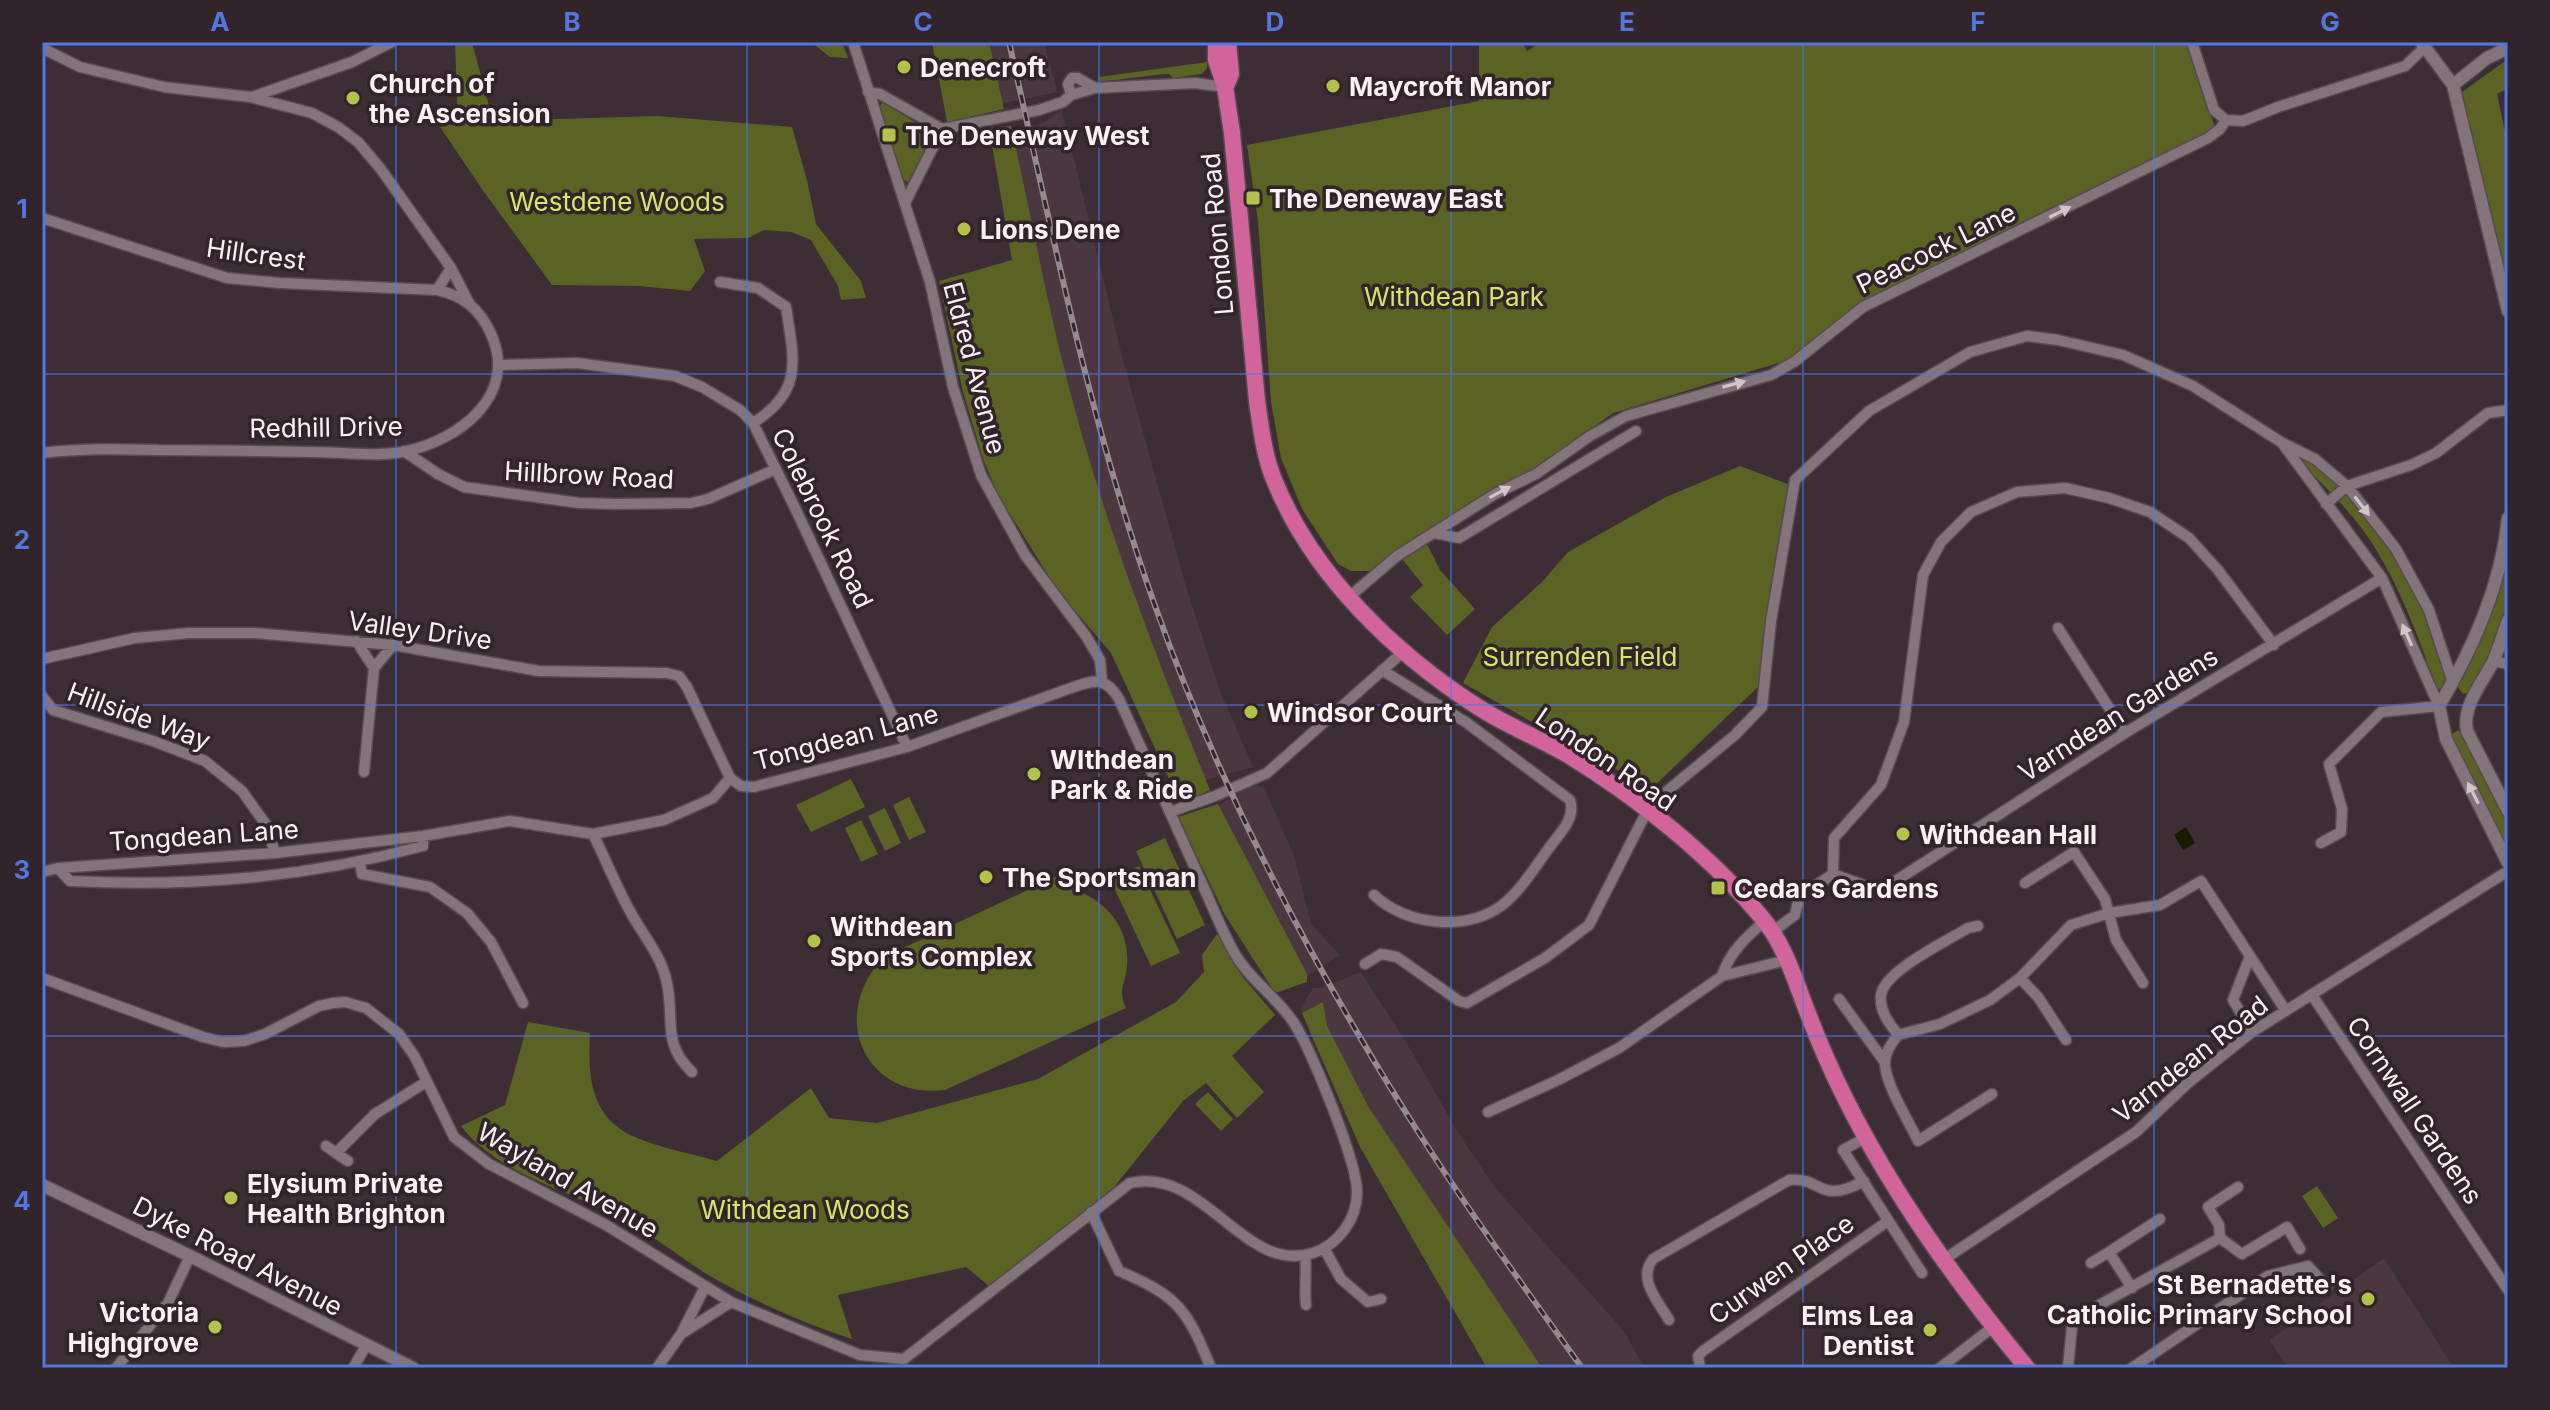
<svg xmlns="http://www.w3.org/2000/svg" width="2550" height="1410" font-family="Inter,sans-serif">
  <style>
    .built { fill: #4b3740 }
    .green { fill: #5a6224 }
    .water { fill: #171b00 }
    .lines { fill: none; stroke-linecap: round; stroke-linejoin: round }
    .minor-casing { stroke: #564b50; stroke-width: 13 }
    .tertiary-casing { stroke: #564b50; stroke-width: 15 }
    .trunk-casing { stroke: #564b50; stroke-width: 19 }
    .minor { stroke: #83737a; stroke-width: 10 }
    .tertiary { stroke: #83737a; stroke-width: 12 }
    .trunk { stroke: #d2649c; stroke-width: 16 }
    .rail-casing { stroke: #95898e; stroke-width: 6 }
    .rail { stroke: #31242a; stroke-width: 3; stroke-dasharray: 9; stroke-linecap: butt }
    .oneway { fill: #d1c5ca }
    .grid { fill: none; stroke: #5477df; stroke-width: 2; stroke-opacity: 0.55 }
    .poi-dot { fill: #b3c24b; stroke: #31242a; stroke-width: 3 }
    .labels { text-anchor: middle; dominant-baseline: central; stroke-width: 7; stroke-linejoin: round; paint-order: stroke }
    .poi-label { font-size: 26px; font-weight: bold; fill: #fbf1f5; stroke: #31242a; text-anchor: start }
    .park-label { font-size: 26px; fill: #d6e768; stroke: #31242a }
    .street-label { font-size: 26px; fill: #fbf1f5; stroke: #31242a }
    .neatline { fill: none; stroke: #5477df; stroke-width: 3 }
    .grid-label { font-size: 26px; text-anchor: middle; font-weight: bold; fill: #5477df }
  </style>
  <rect width="100%" height="100%" fill="#3c2e34"/>
  <path class="built" d="M967,42H1044L1057,92L1000,104Z
    M1062,110L1124,364L1187,590L1220,691L1253,767L1198,782L1072,481L1012,130L1043,123Z
    M1257,785L1264,788L1294,855L1311,924L1340,955L1303,979L1215,810L1225,801L1236,797V794Z
    M1361,972L1409,1047L1459,1134L1496,1189L1623,1330L1645,1368H1487L1360,1147L1300,1009L1313,988H1321Z
    M2384,1258L2454,1368H2288L2269,1340Z"/>
  <path class="green" d="M455,42H472L493,121L658,116L792,127L807,180L816,224L861,281L866,298L841,300L838,286L811,240L791,232L764,230L748,238L694,239L705,271L690,291L639,286L552,285L484,192L440,127L446,124L458,125Z
    M811,42H842L848,58L830,57Z
    M932,42H989L1004,109L947,122Z
    M1479,42H1522L1527,51L1541,42H2186L2215,127L2210,134L1855,307L1792,359L1613,413L1532,471L1417,539L1370,571H1351L1338,564L1302,509L1281,458L1271,402L1258,221L1247,145L1479,101Z
    M2508,59V88L2497,94L2508,146V286L2462,92Z
    M1207,62V68L1202,74L1173,78L1169,74C1145,75 1125,80 1100,81L1099,77Z
    M882,102L933,133L908,182L904,180L879,108Z
    M1011,126C1028,201 1042,277 1060,352C1096,502 1152,647 1210,790L1188,800L1176,794L1111,653L1058,591L998,495L983,459L963,392L939,281L1012,260L989,128Z
    M2281,442L2315,459L2347,488L2395,550L2424,613L2448,682L2437,691C2420,640 2401,589 2372,543C2348,506 2311,474 2281,442Z
    M1740,466L1793,486L1759,686L1651,789L1463,683L1492,627L1542,582L1568,552L1666,497Z
    M2508,541V605L2485,663L2470,692L2463,694L2457,686C2483,636 2496,596 2508,541Z
    M1426,542L1440,570L1475,609L1447,635L1410,597L1423,585L1402,559Z
    M2458,730L2463,734L2508,819V850L2451,741V735Z
    M851,779L865,807L811,832L796,805Z
    M909,797L926,832L909,840L893,805Z
    M1218,804L1307,974V982L1275,993L1225,915L1178,817Z
    M885,808L901,843L885,851L868,816Z
    M861,820L878,854L861,862L845,828Z
    M1165,838L1205,925L1177,939L1136,851Z
    M1139,866L1180,953L1151,966L1110,879Z
    M1064,873L1070,888C1105,899 1130,927 1127,965C1126,985 1117,989 1126,1008L945,1090C873,1099 832,1030 873,970L869,964Z
    M1217,934L1242,976L1275,1015L1232,1056L1264,1092L1237,1118L1206,1083L1183,1101L1111,1191L989,1286L966,1267L838,1295L852,1339C806,1324 760,1304 717,1280C685,1262 657,1237 624,1220C573,1192 497,1174 461,1126L505,1105L528,1022L590,1033C583,1139 632,1138 717,1161L811,1088L829,1118L877,1123L1038,1079L1176,1002L1204,972L1202,955Z
    M1323,1002L1327,1026L1368,1106L1542,1368H1487L1360,1147L1302,1013Z
    M1208,1092L1233,1119L1221,1131L1195,1104Z
    M2317,1186L2338,1218L2323,1228L2302,1196Z"/>
  <path class="water" d="M2186,827L2195,843L2183,850L2174,835Z"/>
  <g class="lines">
    <defs>
      <path id="minor" d="M853,42L930,282L953,387L981,475L1025,555L1086,636L1100,660L1102,681
        M2192,42L2214,110L2226,120
        M42,48L80,67L164,87L250,97L312,113L338,127L358,142L380,168L451,268L469,303
        M868,92L880,94L942,129L906,201
        M1071,95L1068,84L1072,78H1078L1095,88
        M252,97L352,62L392,42
        M2226,120L2243,121L2278,107L2405,66L2425,47
        M942,129L1039,110L1063,102L1071,95L1095,88L1195,83L1225,87
        M42,218L227,278L280,283L437,290C464,296 480,309 491,334C519,396 457,442 402,452C373,457 340,452 311,452C260,451 209,450 158,450C120,449 80,448 42,453
        M720,282L758,288L786,307C794,360 804,391 753,423
        M437,290L451,268
        M498,365L577,363L675,376L702,387L740,410L753,423L796,510L907,747
        M2282,443L2382,578L2439,706L2381,712L2329,764L2342,809L2341,832L2321,843
        M404,451L438,474L464,487L579,503L616,504L691,503L708,499L776,469
        M2326,504L2347,486L2411,465L2436,453L2488,413L2508,410
        M1434,533L1459,538L1636,431
        M1349,597L1397,556L1495,494L1536,474L1590,436L1626,416L1771,375L1794,362L1863,307L2208,138L2220,129L2226,120
        M2058,628L2125,733
        M356,641L374,668
        M2274,645L2218,570L2189,538L2150,512L2109,498L2065,488L2017,492L1971,512L1941,542L1923,575L1904,722L1881,785L1834,838L1833,874L1880,891L2125,733L2382,578
        M42,659L135,638L189,633H255L393,645L539,671L667,673L679,676L687,687L730,778L741,786L754,787L907,747L1068,689C1092,681 1104,674 1119,699C1146,758 1172,818 1199,877C1211,902 1221,930 1235,954C1250,980 1278,998 1294,1023C1311,1050 1358,1163 1357,1193C1357,1219 1338,1245 1313,1253C1243,1275 1205,1166 1130,1183L904,1359L860,1355L731,1302L606,1225L489,1164L454,1137L415,1057L399,1034L366,1008L345,1002L333,1003L319,1006L265,1034L244,1041L223,1042L203,1037L42,978
        M2493,661L2508,664
        M42,696L53,710L153,741L205,761L242,791L267,826L275,853
        M364,772L374,668L393,645
        M1170,812L1215,796L1267,773L1403,652
        M593,834C606,860 617,888 631,913C643,935 660,954 666,979C676,1017 660,1042 692,1072
        M360,863L362,874L430,887L467,913L491,942L523,1003
        M58,868L70,881C192,887 305,878 423,846V836
        M42,872L58,868L275,853L423,836L510,821L593,834L664,820L713,798L730,778
        M2025,883L2074,852L2105,899L2116,940L2143,983
        M1374,895C1406,925 1464,932 1501,906C1520,892 1535,867 1549,848C1559,834 1576,819 1570,800L1467,723L1382,670
        M1772,932L1795,915L1799,897L1833,874
        M2250,956L2233,1000L2252,1032
        M1365,964L1381,954L1397,957L1459,1001L1467,1003L1545,958L1589,925L1647,811L1655,801L1735,735L1762,707L1771,621L1795,480L1869,411L1970,352L2027,336L2058,340L2123,355L2193,386L2281,442L2315,459L2347,486L2396,549L2429,610L2453,683
        M1722,976C1729,953 1747,936 1765,921
        M2020,978L2038,997L2066,1040
        M2312,995L2508,1290
        M1839,999L1884,1061
        M1898,1035C1889,1023 1879,1011 1881,995C1884,971 1947,941 1968,928L1978,926
        M1992,1094L1918,1141C1909,1121 1886,1086 1885,1064C1884,1053 1892,1043 1898,1035L1940,1024L1990,1000L2020,978L2071,925L2109,913L2160,905L2201,881L2286,1011
        M1488,1112L1558,1080L1619,1048L1722,976L1787,960
        M1865,1138L1843,1150L1922,1273
        M326,1146L336,1153L375,1114L426,1082
        M336,1153L348,1161
        M1091,1212L1119,1271C1178,1296 1187,1309 1211,1368
        M2220,1238L2219,1225L2208,1207L2238,1187
        M1324,1248L1341,1279L1368,1302L1381,1299
        M1305,1255C1307,1272 1304,1288 1306,1305
        M1943,1260L2136,1132L2188,1083L2252,1032L2508,871
        M2091,1263L2109,1252
        M705,1287L681,1334L731,1302
        M2132,1288L2109,1252L2160,1219
        M1669,1320C1658,1301 1637,1279 1653,1259L1789,1180C1822,1176 1818,1206 1864,1181
        M1700,1367L1698,1356L1703,1351L1888,1221
        M116,1368L168,1303L190,1256
        M353,1368L366,1346
        M657,1368L681,1334
        M1940,1368L1993,1327
        M2068,1368L2072,1326L2083,1314L2220,1238L2242,1254L2287,1227L2300,1249
        M2132,1368L2268,1276L2308,1266L2327,1287"/>
      <path id="tertiary" d="M2421,42L2453,85L2508,311
        M2453,85L2487,58L2508,48
        M2508,518C2501,586 2473,648 2439,706L2446,739L2508,863
        M2508,620C2503,634 2499,648 2493,662C2482,683 2462,706 2467,731L2508,811
        M42,1185L190,1256L413,1368"/>
      <path id="trunk" d="M1216,42V60L1225,87L1232,133L1257,401C1261,428 1264,457 1275,482C1313,575 1394,653 1478,707C1506,725 1538,738 1568,755C1638,798 1710,855 1763,919C1784,944 1795,980 1807,1011C1818,1040 1831,1070 1845,1098C1894,1196 1958,1284 2027,1368
        M1226,86L1231,74L1228,42"/>
    </defs>
    <use href="#minor" class="minor-casing"/>
    <use href="#tertiary" class="tertiary-casing"/>
    <use href="#trunk" class="trunk-casing"/>
    <use href="#minor" class="minor"/>
    <use href="#tertiary" class="tertiary"/>
    <use href="#trunk" class="trunk"/>
    <defs>
      <path id="rail" d="M1009,42C1052,230 1089,420 1154,603C1219,787 1310,962 1415,1127C1467,1209 1525,1288 1582,1368"/>
    </defs>
    <use href="#rail" class="rail-casing"/>
    <use href="#rail" class="rail"/>
  </g>
  <defs><path id="oneway-solid" d="M-6-.8H1V-3.2L6.5 0L1 3.2V.8H-6Z" transform="scale(2)"/></defs>
  <g class="oneway">
    <use href="#oneway-solid" transform="translate(2060 212) rotate(-26)"/>
    <use href="#oneway-solid" transform="translate(1734 384) rotate(-15)"/>
    <use href="#oneway-solid" transform="translate(1500 492) rotate(-28)"/>
    <use href="#oneway-solid" transform="translate(2362 506) rotate(52)"/>
    <use href="#oneway-solid" transform="translate(2407 635) rotate(-114)"/>
    <use href="#oneway-solid" transform="translate(2473 793) rotate(-117)"/>
  </g>
  <path class="grid" d="M396,42V1368M747,42V1368M1099,42V1368M1451,42V1368M1803,42V1368M2154,42V1368M42,374H2508M42,705H2508M42,1036H2508"/>
  <g class="poi-dot">
    <circle cx="904" cy="67" r="8"/>
    <circle cx="1333" cy="86" r="8"/>
    <circle cx="353" cy="98" r="8"/>
    <rect x="881" y="127" width="16" height="16" rx="4"/>
    <rect x="1245" y="190" width="16" height="16" rx="4"/>
    <circle cx="964" cy="229" r="8"/>
    <circle cx="1251" cy="712" r="8"/>
    <circle cx="1034" cy="774" r="8"/>
    <circle cx="1903" cy="834" r="8"/>
    <circle cx="986" cy="877" r="8"/>
    <rect x="1710" y="880" width="16" height="16" rx="4"/>
    <circle cx="814" cy="941" r="8"/>
    <circle cx="231" cy="1198" r="8"/>
    <circle cx="2368" cy="1299" r="8"/>
    <circle cx="215" cy="1327" r="8"/>
    <circle cx="1930" cy="1330" r="8"/>
  </g>
  <g class="labels">
    <g class="poi-label">
      <text x="920" y="67">Denecroft</text>
      <text x="369" y="83">Church of<tspan x="369" dy="30">the Ascension</tspan></text>
      <text x="1349" y="86">Maycroft Manor</text>
      <text x="905" y="135">The Deneway West</text>
      <text x="1269" y="198">The Deneway East</text>
      <text x="980" y="229">Lions Dene</text>
      <text x="1267" y="712">Windsor Court</text>
      <text x="1050" y="759">WIthdean<tspan x="1050" dy="30">Park &amp; Ride</tspan></text>
      <text x="1919" y="834">Withdean Hall</text>
      <text x="1002" y="877">The Sportsman</text>
      <text x="1734" y="888">Cedars Gardens</text>
      <text x="830" y="926">Withdean<tspan x="830" dy="30">Sports Complex</tspan></text>
      <text x="247" y="1183">Elysium Private<tspan x="247" dy="30">Health Brighton</tspan></text>
      <text x="2352" y="1284" text-anchor="end">St Bernadette's<tspan x="2352" dy="30">Catholic Primary School</tspan></text>
      <text x="199" y="1312" text-anchor="end">Victoria<tspan x="199" dy="30">Highgrove</tspan></text>
      <text x="1914" y="1315" text-anchor="end">Elms Lea<tspan x="1914" dy="30">Dentist</tspan></text>
    </g>
    <g class="park-label">
      <text x="617" y="201">Westdene Woods</text>
      <text x="1454" y="296">Withdean Park</text>
      <text x="1580" y="656">Surrenden Field</text>
      <text x="805" y="1209">Withdean Woods</text>
    </g>
    <g class="street-label">
      <text transform="translate(1217 234) rotate(-95)">London Road</text>
      <text transform="translate(1936 248) rotate(-26)">Peacock Lane</text>
      <text transform="translate(256 254) rotate(8)">Hillcrest</text>
      <text transform="translate(975 368) rotate(75)">Eldred Avenue</text>
      <text transform="translate(326 427) rotate(-1)">Redhill Drive</text>
      <text transform="translate(589 475) rotate(3)">Hillbrow Road</text>
      <text transform="translate(823 518) rotate(64)">Colebrook Road</text>
      <text transform="translate(420 630) rotate(8)">Valley Drive</text>
      <text transform="translate(2118 714) rotate(-32)">Varndean Gardens</text>
      <text transform="translate(139 716) rotate(20)">Hillside Way</text>
      <text transform="translate(846 737) rotate(-15)">Tongdean Lane</text>
      <text transform="translate(1606 759) rotate(34)">London Road</text>
      <text transform="translate(204 835) rotate(-4)">Tongdean Lane</text>
      <text transform="translate(2190 1059) rotate(-38)">Varndean Road</text>
      <text transform="translate(2415 1110) rotate(56)">Cornwall Gardens</text>
      <text transform="translate(568 1180) rotate(30)">Wayland Avenue</text>
      <text transform="translate(238 1256) rotate(27)">Dyke Road Avenue</text>
      <text transform="translate(1781 1269) rotate(-35)">Curwen Place</text>
    </g>
  </g>
  <rect width="2550" height="1410" fill="none" stroke="#31242a" stroke-width="88"/>
  <rect x="44" y="44" width="2462" height="1322" class="neatline"/>
  <g class="grid-label">
    <text x="220" y="31">A</text>
    <text x="572" y="31">B</text>
    <text x="923" y="31">C</text>
    <text x="1275" y="31">D</text>
    <text x="1627" y="31">E</text>
    <text x="1978" y="31">F</text>
    <text x="2330" y="31">G</text>
    <text x="22" y="218">1</text>
    <text x="22" y="549">2</text>
    <text x="22" y="879">3</text>
    <text x="22" y="1210">4</text>
  </g>
</svg>
